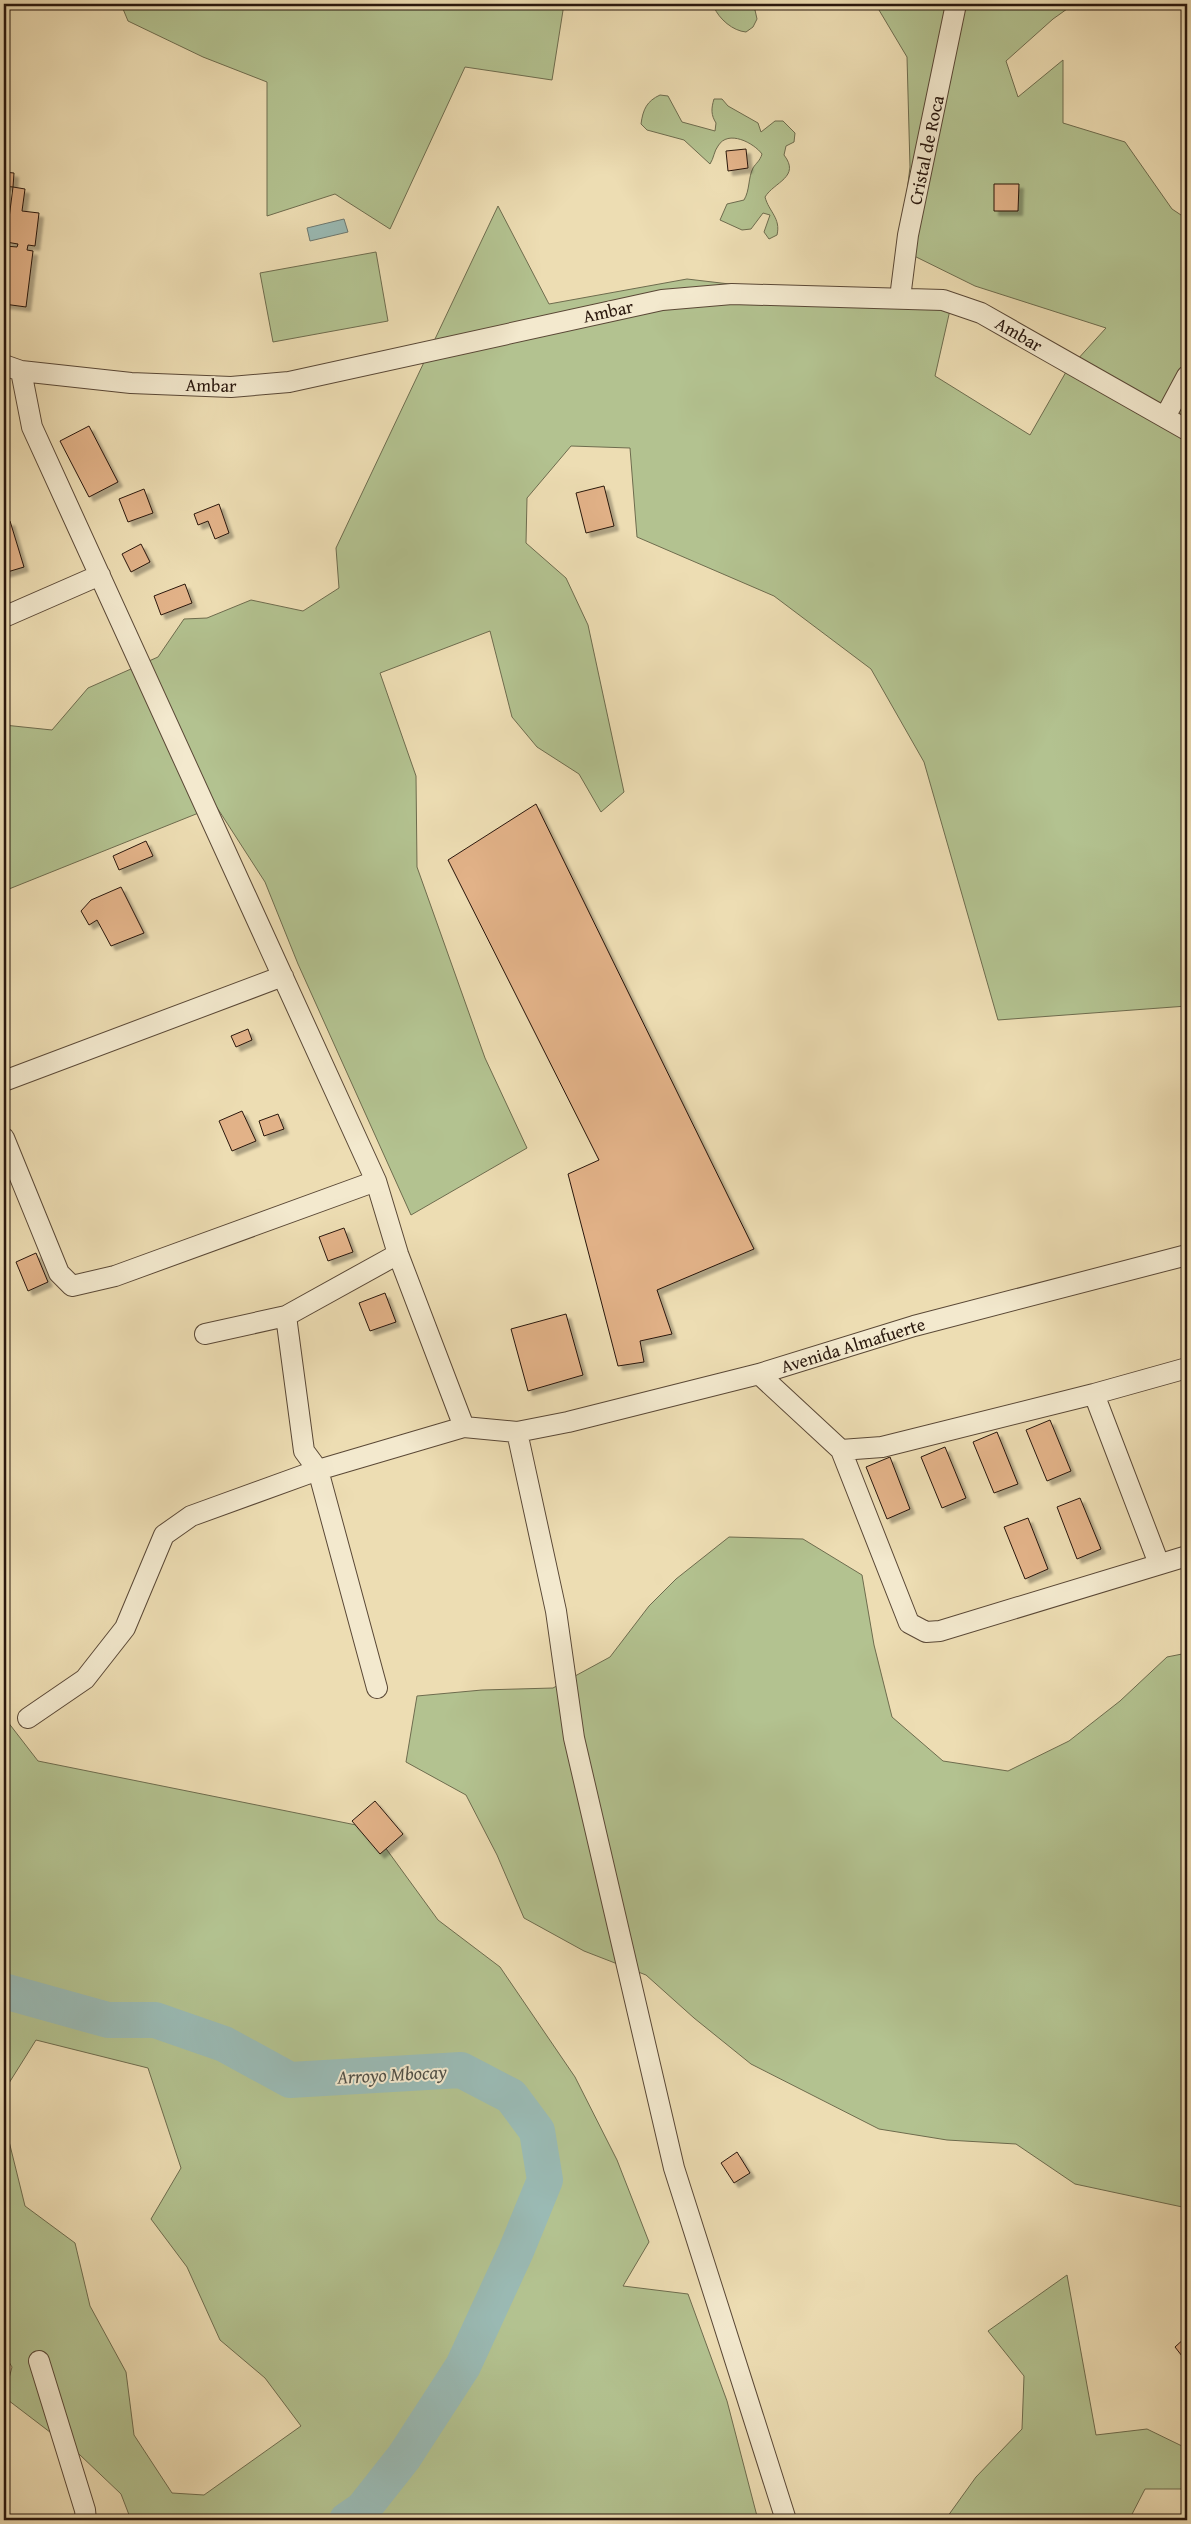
<svg xmlns="http://www.w3.org/2000/svg" width="1191" height="2524" font-family="'Gentium Book Plus',serif">
  <style>
    .green { fill: #b3c290; stroke: #6e6c4e }
    .water { fill: #9abab4; stroke: #6d7971 }
    .lines { fill: none; stroke-linecap: round; stroke-linejoin: round }
    .river { stroke: #9abab4; stroke-width: 36 }
    .building { fill: #e2b288; stroke: #29170d; filter: url(#shadow) }
    .minor-casing { stroke: #5a4836; stroke-width: 22 }
    .minor { stroke: #f3e9ce; stroke-width: 20 }
    .labels { text-anchor: middle; dominant-baseline: central; stroke-width: 4; stroke-linejoin: round; paint-order: stroke }
    .street-label { font-size: 18px; fill: #29170d; stroke: #f3e9ce }
    .water-label { font-size: 19px; font-style: italic; fill: #515047; stroke: #f3e9ce }
  </style>
  <defs>
    <filter id="shadow"><feDropShadow dx="4.5" dy="4.5" stdDeviation="1" flood-color="#0004"/></filter>
  </defs>
  <rect width="100%" height="100%" fill="#edddb3"/>
  <filter id="stains"><feTurbulence type="fractalNoise" baseFrequency=".004" numOctaves="4"/><feColorMatrix values="0 0 0 0 .2 0 0 0 0 .09 0 0 0 0 .02 0 0 0 .5 -.17"/></filter>
  <radialGradient id="worn" r=".72"><stop offset=".6" stop-color="#630" stop-opacity="0"/><stop offset="1" stop-color="#630" stop-opacity=".3"/></radialGradient>
  <path class="green" d="M121,4H564L552,80L465,67L390,229L335,194L267,216V82L203,57L128,21Z
    M703,4H746L755,10L757,19L753,27L746,32C733,31 719,19 714,7Z
    M884,4H1074L1053,19L1006,61L1018,97L1063,60V123L1125,142L1172,209L1187,219V1006L998,1020L924,762L871,669L774,596L637,537L630,448L571,446L527,498L526,543L566,578L588,625L624,792L601,812L579,774L537,747L512,717L490,631L380,673L416,776L417,867L485,1058L527,1148L411,1215L298,964L265,882L216,806L4,891V725L52,730L88,688L158,657L184,619L207,618L251,600L303,611L339,588L336,548L498,206L549,304L687,279L950,310L935,376L1030,435L1066,372L1106,328L975,286L900,249L910,167L907,57L876,5Z
    M660,95L668,96L682,122L715,131L716,123C711,115 711,109 714,99H722L728,106L758,123L761,132L775,121H783L795,133L794,142L786,146L784,155C801,177 774,182 765,197C769,212 781,218 777,235L769,239L764,232L770,215L763,213L751,229L742,230L720,220L727,204L744,200C750,190 748,178 753,168C756,163 760,161 762,154C754,143 728,129 718,146C714,151 714,158 710,164L684,140L647,130L641,124C643,109 647,101 660,95Z
    M376,252L388,321L273,342L260,273Z
    M729,1537L803,1539L862,1575L874,1645L892,1717L943,1761L1008,1771L1069,1741L1120,1701L1167,1657L1187,1653V2208L1075,2184L1016,2144L947,2140L879,2129L751,2064L694,2018L646,1975L584,1951L524,1918L497,1855L466,1795L406,1762L417,1696L482,1690L553,1688L610,1657L649,1606L676,1579Z
    M4,1717L38,1761L371,1828L438,1920L500,1967L575,2077L617,2160L649,2242L623,2286L688,2294L727,2401L758,2520H131L121,2494L80,2455L4,2397L12,2367L4,2354V2121L25,2206L75,2243L90,2306L126,2372L134,2435L172,2493L204,2495L301,2426L265,2378L220,2340L187,2267L151,2219L181,2168L148,2068L36,2040L4,2091Z
    M1067,2275L1096,2435L1147,2429L1184,2447L1187,2489H1145L1129,2520H945L976,2477L1022,2429L1024,2376L988,2331Z"/>
  <path class="water" d="M344,219L348,232L310,241L307,228Z"/>
  <g class="lines">
    <path class="river" d="M4,1991L108,2020H155L224,2044L290,2080L461,2070L511,2096L537,2131L545,2180L516,2251L463,2366L404,2457L363,2509L347,2520"/>
  </g>
  <path class="building" d="M746,149L748,168L728,171L726,151Z
    M4,172L14,173L13,187L4,186Z
    M994,184H1019L1018,211H994Z
    M13,187L25,189L22,211L39,213L35,246L28,245L27,250L33,251L26,307L4,304L5,246L17,247L18,244L6,242Z
    M89,426L118,482L89,497L60,441Z
    M604,486L614,526L586,533L576,493Z
    M144,489L153,513L128,522L119,499Z
    M219,504L229,533L215,539L208,521L198,525L194,514Z
    M10,521L24,567L4,573V523Z
    M141,544L150,562L131,572L122,554Z
    M185,584L192,603L161,615L154,596Z
    M536,804L754,1249L657,1290L672,1334L640,1341L644,1362L618,1366L568,1174L599,1160L448,860Z
    M146,841L153,856L119,870L113,856Z
    M121,887L144,933L111,946L97,920L89,925L81,911L91,900Z
    M248,1029L252,1040L236,1047L231,1036Z
    M242,1111L256,1141L232,1151L219,1121Z
    M278,1114L284,1129L264,1136L259,1121Z
    M344,1228L353,1252L328,1261L319,1237Z
    M36,1253L48,1282L28,1291L16,1262Z
    M385,1293L396,1322L370,1331L359,1303Z
    M566,1314L583,1375L528,1391L511,1329Z
    M1050,1420L1071,1471L1047,1481L1026,1430Z
    M997,1432L1018,1484L994,1493L973,1442Z
    M945,1447L966,1498L942,1508L921,1457Z
    M890,1457L910,1509L887,1519L866,1467Z
    M1080,1498L1101,1549L1077,1559L1057,1507Z
    M1028,1518L1048,1569L1025,1579L1004,1527Z
    M375,1801L403,1834L380,1854L352,1821Z
    M737,2152L750,2173L734,2183L721,2163Z
    M1186,2337L1187,2351L1182,2356L1175,2347Z"/>
  <g class="lines">
    <defs>
      <path id="minor" d="M900,298L908,235L956,4
        M4,365L21,371L131,383L231,387L289,382L662,300L732,294L943,300L981,313L1187,430
        M21,371L32,427L376,1181L398,1254L464,1427L517,1432L568,1422L759,1374L914,1326L1187,1255
        M1165,417L1187,376
        M4,617L100,575
        M4,1081L283,976
        M4,1138L59,1273L72,1286L115,1276L376,1181
        M286,1316L304,1451L318,1470L377,1688
        M205,1334L286,1316L398,1254
        M759,1374L841,1450L882,1447L1094,1394L1187,1368
        M1094,1394L1159,1564
        M517,1432L556,1611L574,1738L674,2168L786,2520
        M841,1450L909,1623L926,1632L940,1631L1187,1556
        M28,1718L85,1679L125,1628L164,1535L191,1516L318,1470L464,1427
        M39,2361L85,2510L86,2520"/>
    </defs>
    <use href="#minor" class="minor-casing"/>
    <use href="#minor" class="minor"/>
  </g>
  <g class="labels">
    <g class="street-label">
      <text transform="translate(926 150) rotate(-78)">Cristal de Roca</text>
      <text transform="translate(608 311) rotate(-12)">Ambar</text>
      <text transform="translate(1019 334) rotate(30)">Ambar</text>
      <text transform="translate(211 385) rotate(1)">Ambar</text>
      <text transform="translate(853 1345) rotate(-17)">Avenida Almafuerte</text>
    </g>
    <g class="water-label">
      <text transform="translate(392 2074) rotate(-3)">Arroyo Mbocay</text>
    </g>
  </g>
  <rect width="1191" height="2524" fill="none" stroke="#edddb3" stroke-width="20"/>
  <rect x="5" y="5" width="1181" height="2514" fill="none" stroke="#29170d" stroke-width="2.5"/>
  <rect x="10" y="10" width="1171" height="2504" fill="none" stroke="#29170d"/>
  <rect width="100%" height="100%" filter="url(#stains)"/>
  <rect width="100%" height="100%" fill="url(#worn)"/>
</svg>
